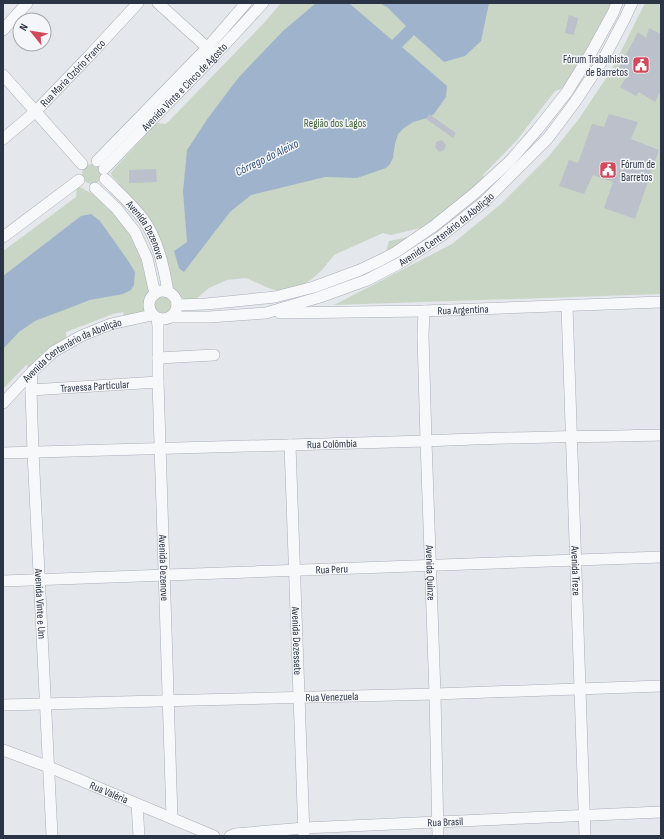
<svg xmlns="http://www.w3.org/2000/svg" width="664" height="839" font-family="'Sofia Sans Condensed',sans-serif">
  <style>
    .green { fill: #c9d6c5 }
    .water { fill: #9fb4cc }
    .building { fill: #bbc0ca }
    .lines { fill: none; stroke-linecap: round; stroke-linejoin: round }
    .minor-casing { stroke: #a9aeb7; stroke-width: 12 }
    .minor { stroke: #f7f8fa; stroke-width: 11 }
    .labels { text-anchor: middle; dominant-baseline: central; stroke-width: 3; stroke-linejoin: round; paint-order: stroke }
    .poi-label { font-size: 11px; fill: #2b3445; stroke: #f4f6f9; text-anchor: end }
    .street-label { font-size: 11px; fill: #2b3445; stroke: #f4f6f9 }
    .park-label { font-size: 11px; fill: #3f6138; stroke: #f4f6f9 }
    .water-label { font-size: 12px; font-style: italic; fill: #34527a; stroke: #f4f6f9 }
  </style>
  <rect width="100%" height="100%" fill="#e4e7ec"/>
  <path class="green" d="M281,3H613L598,34L564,88L555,91L517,140L484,174L481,184L425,227L391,235L383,233L334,255L322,270L312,279L297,288L281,291L271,289L246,278L227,280L209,288L196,299L186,300L178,295L173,287L168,268L141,211L112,176L111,173L113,170L157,123L166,124L264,23Z
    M645,3H661V294L334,305L452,244L501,204L549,156L578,120L611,71Z
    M82 174a10 10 0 1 1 20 0a10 10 0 1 1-20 0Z
    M79,186L85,190L93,194L116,216L134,240L144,265L148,286L150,296L145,309L146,314L125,319L123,312L113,314L66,332V341L28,373L27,364L3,389V251L76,197L77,188Z
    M413,236L386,251L389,241Z
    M153 305a10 10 0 1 1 20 0a10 10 0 1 1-20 0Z"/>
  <path class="water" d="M316,3H349L392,40L406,26L387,7L379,3H489L481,41L465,56L444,62L414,35L402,47L447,86L446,97L434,114L427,118L413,122L404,128L398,134L395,144L393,158L390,164L386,168L357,178L325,177L251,195L230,212L184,272L181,270L179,268L174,251L187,242L183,192L187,150L208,118L239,77L283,31Z
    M91,214L100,221L129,262L135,272L134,285L131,290L123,294L90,300L35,321L19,332L3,349V276L81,216Z"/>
  <path class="building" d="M569,15L578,18L574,35L565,33Z
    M649,28L661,34V90L655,102L639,92L636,96L620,87L628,75L619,68L638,32L646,38Z
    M429,114L456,133L453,138L426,119Z
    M609,114L638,122L631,139L659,150L635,219L604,208L613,182L593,175L584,194L559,186L569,160L578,163L592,124L604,127Z
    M442,140L446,145L444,150L439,152L435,147L436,142Z
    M156,169L157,182L129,183V170Z"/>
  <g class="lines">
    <defs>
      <g id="minor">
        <path d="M158,3L212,52"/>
        <path d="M3,30L27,3"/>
        <path d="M3,75L82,164"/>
        <path id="s1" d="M3,139L35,112L90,55L138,3"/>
        <path d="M97,161L207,48L246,3"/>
        <path id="s2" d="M104,169L215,55L263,3"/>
        <path id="s3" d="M105,179C118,192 132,204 143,219C158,239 164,268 168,292"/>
        <path d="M95,188L117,209L135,232L147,258L155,294"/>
        <path d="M3,237L79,180"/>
        <circle cx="163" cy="305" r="14"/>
        <path d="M177,305L206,304L275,297L314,287L360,270L381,260L396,252L434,226L475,193L510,161L537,130L567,92L591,53L613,13L617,3"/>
        <path id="s4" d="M567,306L585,836"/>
        <path id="s5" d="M424,311L423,335L426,441L435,694L438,836"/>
        <path id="s6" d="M280,313L424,311L661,302"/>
        <path id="s7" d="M170,317H209L266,313L320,297L367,280L400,263L441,236L484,202L548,138L575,102L604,58L625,18L632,3"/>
        <path id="s8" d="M157,318L158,326V382L172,818"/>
        <path d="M158,358L214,355"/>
        <path id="s9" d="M32,372L31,390L33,452L52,836"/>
        <path id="s10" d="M31,390L158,382"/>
        <path id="s11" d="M3,403L32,372L53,352L81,336L111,324L152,315"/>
        <path id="s12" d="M290,445L304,835"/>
        <path id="s13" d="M3,453L426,441C504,437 583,437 661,435"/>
        <path id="s14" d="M3,581L661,557"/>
        <path id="s15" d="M3,705L435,694L661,686"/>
        <path id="s16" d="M3,750L49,767L214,836"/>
        <path d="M137,804L139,836"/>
        <path id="s17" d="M230,836L235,834L304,828L661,812"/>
      </g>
    </defs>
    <use href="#minor" class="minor-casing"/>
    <use href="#minor" class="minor"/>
  </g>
  <defs>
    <symbol id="civic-square" viewBox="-11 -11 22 22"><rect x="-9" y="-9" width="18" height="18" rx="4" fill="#d1495b" stroke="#f4f6f9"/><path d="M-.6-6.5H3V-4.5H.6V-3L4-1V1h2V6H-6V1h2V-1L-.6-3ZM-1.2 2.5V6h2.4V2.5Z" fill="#fff"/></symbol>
  </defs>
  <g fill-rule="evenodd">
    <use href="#civic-square" x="631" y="55" width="20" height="20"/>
    <use href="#civic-square" x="598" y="160" width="20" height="20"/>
  </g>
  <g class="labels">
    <g class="poi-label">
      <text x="628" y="59">Fórum Trabalhista<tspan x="628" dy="13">de Barretos</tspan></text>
      <text x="621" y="164" text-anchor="start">Fórum de<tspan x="621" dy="13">Barretos</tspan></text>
    </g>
    <g class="street-label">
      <text stroke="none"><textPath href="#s1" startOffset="96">Rua Maria Ozório Franco</textPath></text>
      <text stroke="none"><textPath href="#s2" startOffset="115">Avenida Vinte e Cinco de Agosto</textPath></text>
      <text stroke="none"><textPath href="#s7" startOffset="297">Avenida Centenário da Abolição</textPath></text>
      <text stroke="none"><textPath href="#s3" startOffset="66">Avenida Dezenove</textPath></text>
      <text stroke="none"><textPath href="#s6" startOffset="183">Rua Argentina</textPath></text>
      <text stroke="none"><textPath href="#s11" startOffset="89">Avenida Centenário da Abolição</textPath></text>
      <text stroke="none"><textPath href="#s10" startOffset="64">Travessa Particular</textPath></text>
      <text stroke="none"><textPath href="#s13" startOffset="329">Rua Colômbia</textPath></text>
      <text stroke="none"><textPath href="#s8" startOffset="250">Avenida Dezenove</textPath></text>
      <text stroke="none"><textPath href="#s14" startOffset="329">Rua Peru</textPath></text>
      <text stroke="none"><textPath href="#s4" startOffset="265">Avenida Treze</textPath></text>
      <text stroke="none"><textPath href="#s5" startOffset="262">Avenida Quinze</textPath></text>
      <text stroke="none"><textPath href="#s9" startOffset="232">Avenida Vinte e Um</textPath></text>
      <text stroke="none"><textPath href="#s12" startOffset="196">Avenida Dezessete</textPath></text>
      <text stroke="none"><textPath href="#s15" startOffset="329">Rua Venezuela</textPath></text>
      <text stroke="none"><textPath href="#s16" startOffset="114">Rua Valéria</textPath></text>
      <text stroke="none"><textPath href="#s17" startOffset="216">Rua Brasil</textPath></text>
    </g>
    <g class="park-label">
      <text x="335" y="123">Região dos Lagos</text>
    </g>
    <g class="water-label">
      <text transform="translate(267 158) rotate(-26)">Córrego do Aleixo</text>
    </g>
  </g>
  <rect width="664" height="839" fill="none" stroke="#2b3445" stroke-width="8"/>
  <g transform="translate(32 32) rotate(300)"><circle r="19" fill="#f4f6f9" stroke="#a4a8b1"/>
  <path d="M0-3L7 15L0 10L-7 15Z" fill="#d1495b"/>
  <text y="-6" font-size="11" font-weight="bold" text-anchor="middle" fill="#2b3445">N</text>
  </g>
</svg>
